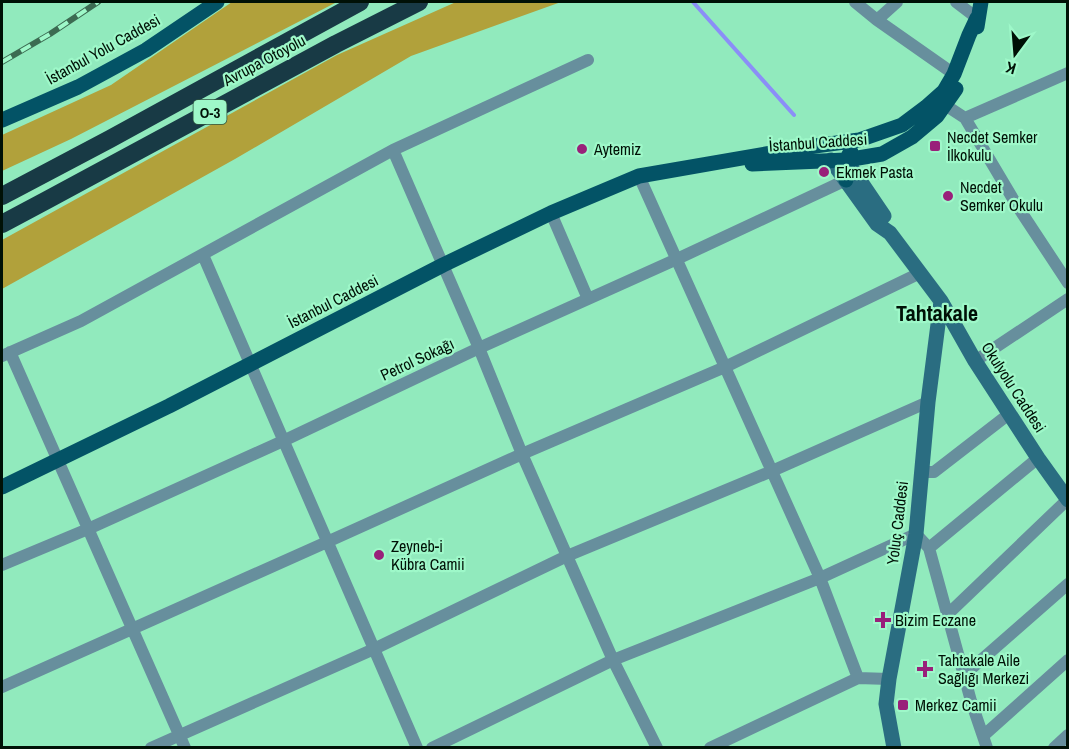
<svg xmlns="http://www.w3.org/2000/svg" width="1069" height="749" font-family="'Archivo Narrow',sans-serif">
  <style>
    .forest { fill: #b1a13b }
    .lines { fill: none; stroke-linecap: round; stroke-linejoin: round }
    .stream { stroke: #8b8ef7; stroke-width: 4 }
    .street { stroke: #678f9d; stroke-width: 12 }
    .secondary { stroke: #2a6d81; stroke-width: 15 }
    .primary { stroke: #035366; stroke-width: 15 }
    .highway { stroke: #183a45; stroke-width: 18 }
    .rail-casing { stroke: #3c6b52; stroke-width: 6 }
    .rail { stroke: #9ef8c9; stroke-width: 4; stroke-dasharray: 11; stroke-linecap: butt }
    .poi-dot { fill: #99207a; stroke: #9ef8c9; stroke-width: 2 }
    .labels { text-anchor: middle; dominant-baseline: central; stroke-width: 4.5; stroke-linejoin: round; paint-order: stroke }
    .shield { fill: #9ef8c9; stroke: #2f5640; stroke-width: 1.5 }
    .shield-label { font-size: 15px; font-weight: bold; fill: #001106 }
    .street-label { font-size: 16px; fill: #001106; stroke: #9ef8c9 }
    .poi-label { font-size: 16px; fill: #001106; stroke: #9ef8c9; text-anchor: start }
    .district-label { font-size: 22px; font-weight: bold; fill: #001106; stroke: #9ef8c9 }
  </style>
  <rect width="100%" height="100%" fill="#91eabd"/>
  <path class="forest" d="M232,2H337L71,139L2,171V135L111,85Z
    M456,2H561L411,56L235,159L2,289V240L337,55Z"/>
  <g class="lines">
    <path class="stream" d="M693,2L794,115"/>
    <path class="street" d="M855,2L877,20L954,74
      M956,2L977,18
      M877,20L897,2
      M939,101L965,118L1016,204L1068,283
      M965,118L1068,73
      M393,150L479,348L522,454L567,556L613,660L657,748
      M639,176L820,578L858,678
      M551,213L588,299
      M203,255L417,748
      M10,352L185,748
      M2,356L81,321L393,150L588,60
      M975,361L1068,299
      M921,472H934L1009,414
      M929,548L1038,458
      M2,565L88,529L283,441L479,348L677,259L846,180
      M947,615L1067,500
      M964,675L1068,584
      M2,687L327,542L522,454L725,367L920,273
      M983,736L1068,660
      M151,748L374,649L567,556L772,471L928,402
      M432,748L613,660L820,578L916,534L929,548L971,701L987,748
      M710,748L858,678L889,679
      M1054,748L1068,735"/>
    <path class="secondary" d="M831,160L877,224L890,233L941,301L975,361L1038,458L1068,500
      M846,160L884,216
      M894,748L886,704L889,679L916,534L928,402L941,301"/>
    <path class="primary" d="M977,27L981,2
      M2,120L78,87L146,50L217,2
      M752,164L846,160L882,154L912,137L937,116L956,89
      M846,180C845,171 844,159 851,152
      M2,487L169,406L443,265L551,213L639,176L800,148L859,140L902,125L926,107L944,91L954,74L969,35L977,18"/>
    <path class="highway" d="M2,196L110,139L360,2
      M2,224L47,200L336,44L419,2"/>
    <defs>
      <path id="rail" d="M2,62L50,34L98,2"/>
    </defs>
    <use href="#rail" class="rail-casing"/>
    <use href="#rail" class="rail"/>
  </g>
  <g class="poi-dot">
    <rect x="929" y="140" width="12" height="12" rx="3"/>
    <circle cx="582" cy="149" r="6"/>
    <circle cx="824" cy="172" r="6"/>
    <circle cx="948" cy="196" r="6"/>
    <circle cx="379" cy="555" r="6"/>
    <path d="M880 611h6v6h6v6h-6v6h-6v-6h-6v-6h6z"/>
    <path d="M922 660h6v6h6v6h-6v6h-6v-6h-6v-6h6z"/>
    <rect x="897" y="699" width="12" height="12" rx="3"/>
  </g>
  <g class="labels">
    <rect class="shield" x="193.5" y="100" width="33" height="24" rx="4.5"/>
    <g class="shield-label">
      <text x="210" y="112">O-3</text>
    </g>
    <g class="street-label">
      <text transform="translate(103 49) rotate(-29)">İstanbul Yolu Caddesi</text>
      <text transform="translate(264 60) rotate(-28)">Avrupa Otoyolu</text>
      <text transform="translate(818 142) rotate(-4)">İstanbul Caddesi</text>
      <text transform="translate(333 301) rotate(-27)">İstanbul Caddesi</text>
      <text transform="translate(417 359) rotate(-25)">Petrol Sokağı</text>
      <text transform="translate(1014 387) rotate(57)">Okulyolu Caddesi</text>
      <text transform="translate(897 523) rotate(-83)">Yoluç Caddesi</text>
    </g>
    <g class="poi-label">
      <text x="947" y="137">Necdet Semker<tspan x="947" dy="18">İlkokulu</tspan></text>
      <text x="594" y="149">Aytemiz</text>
      <text x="836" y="172">Ekmek Pasta</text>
      <text x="960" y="187">Necdet<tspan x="960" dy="18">Semker Okulu</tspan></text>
      <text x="391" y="546">Zeyneb-i<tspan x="391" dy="18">Kübra Camii</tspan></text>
      <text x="895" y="620">Bizim Eczane</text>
      <text x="938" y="660">Tahtakale Aile<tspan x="938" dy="18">Sağlığı Merkezi</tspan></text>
      <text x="915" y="705">Merkez Camii</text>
    </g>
    <g class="district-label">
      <text x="937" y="313">Tahtakale</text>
    </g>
  </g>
  <rect width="1069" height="749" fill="none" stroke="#001106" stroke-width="6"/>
  <g transform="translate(1015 54) rotate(196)" stroke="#9ef8c9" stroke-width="4.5" paint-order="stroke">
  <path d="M0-4.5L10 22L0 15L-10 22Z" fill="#001106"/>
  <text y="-9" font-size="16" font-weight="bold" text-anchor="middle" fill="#001106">K</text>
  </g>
</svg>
